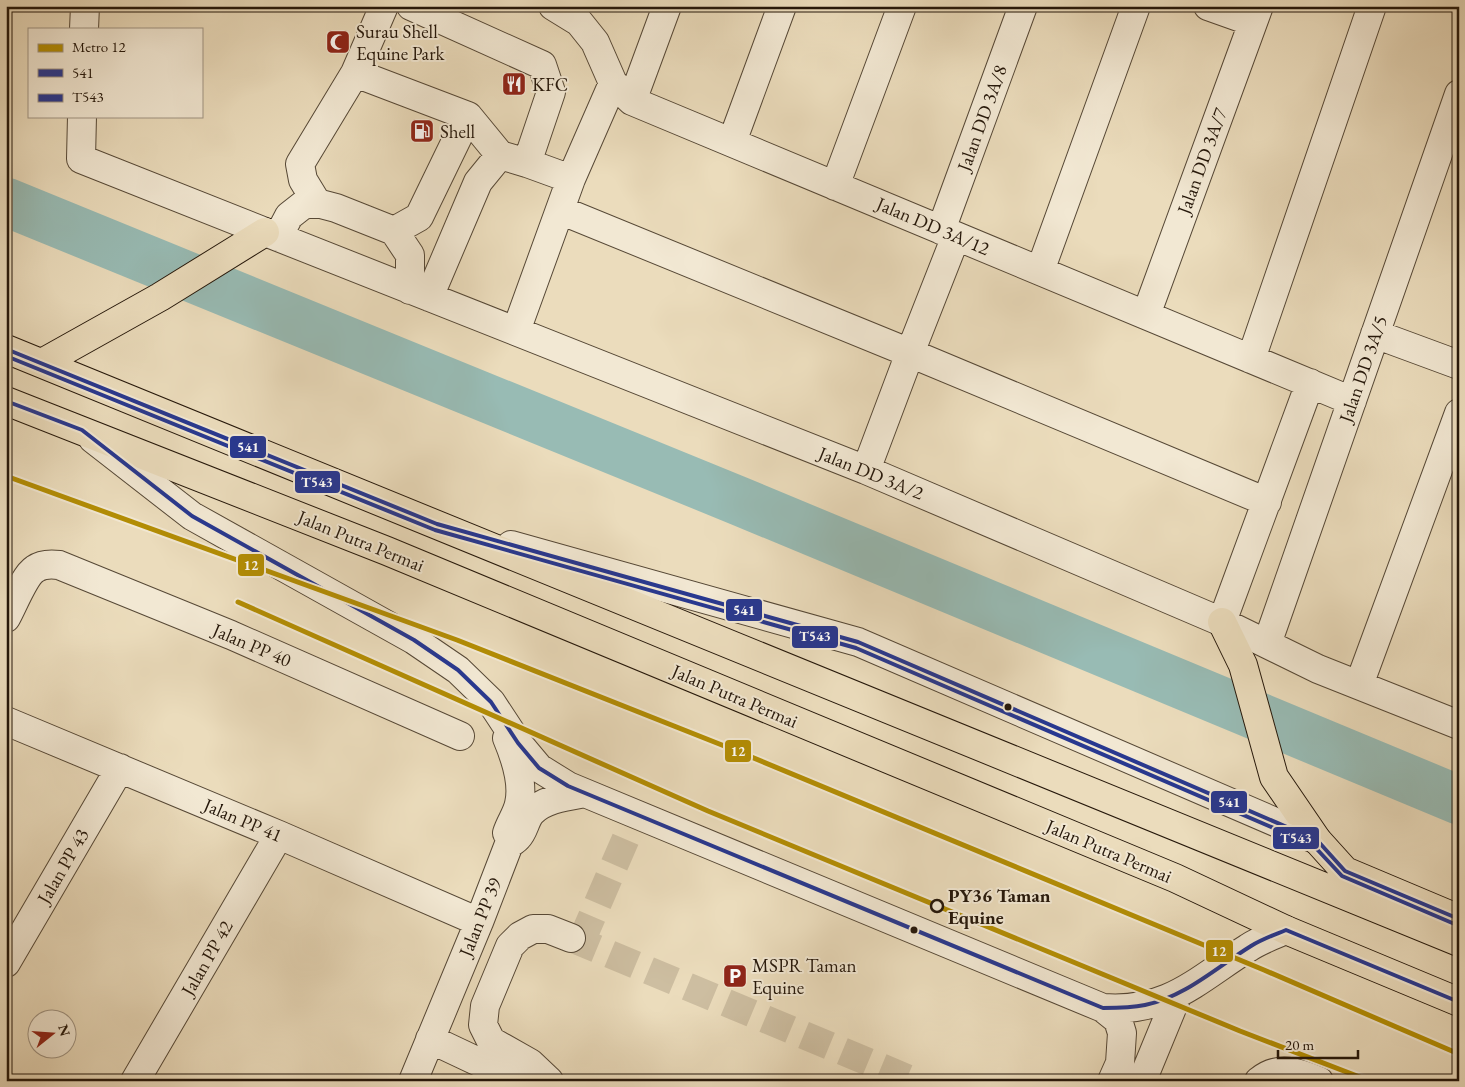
<svg xmlns="http://www.w3.org/2000/svg" width="1465" height="1087" font-family="'EB Garamond',serif">
  <style>
    .lines { fill: none; stroke-linecap: round; stroke-linejoin: round }
    .river { stroke: #98bbb4; stroke-width: 49 }
    .minor-tunnel { stroke: #cdbea1; stroke-width: 28; stroke-dasharray: 28 14; stroke-linecap: butt }
    .minor-casing { stroke: #564836; stroke-width: 30 }
    .major-casing { stroke: #25170a; stroke-width: 30 }
    .minor { stroke: #f2e8d3; stroke-width: 28 }
    .major { stroke: #ebdcbc; stroke-width: 28 }
    .bus-1-casing { stroke: #f2e8d3; stroke-width: 8 }
    .bus-2-casing { stroke: #f2e8d3; stroke-width: 8 }
    .bus-1 { stroke: #283890; stroke-width: 4 }
    .bus-2 { stroke: #283890; stroke-width: 4 }
    .metro-1-casing { stroke: #f2e8d3; stroke-width: 9 }
    .metro-1 { stroke: #b38d04; stroke-width: 5 }
    .bus-dot { fill: #25170a; stroke: #f2e8d3; stroke-width: 2 }
    .stop-dot { fill: #f2e8d3; stroke: #25170a; stroke-width: 2.5 }
    .labels { text-anchor: middle; dominant-baseline: central; stroke-width: 4; stroke-linejoin: round; paint-order: stroke }
    .poi-label { font-size: 19px; fill: #25170a; stroke: #f2e8d3; text-anchor: start }
    .street-label { font-size: 19px; fill: #25170a; stroke: #f2e8d3 }
    .stop-label { font-size: 19px; font-weight: bold; fill: #25170a; stroke: #f2e8d3; text-anchor: start }
    .line-badge { stroke: #f2e8d3; stroke-width: 2 }
    .badge-label { font-size: 14px; text-anchor: middle; font-weight: bold; fill: #fff }
  </style>
  <rect width="100%" height="100%" fill="#ebdcbc"/>
  <filter id="stains"><feTurbulence type="fractalNoise" baseFrequency=".004" numOctaves="4"/><feColorMatrix values="0 0 0 0 .2 0 0 0 0 .09 0 0 0 0 .02 0 0 0 .5 -.17"/></filter>
  <radialGradient id="worn" r=".72"><stop offset=".6" stop-color="#630" stop-opacity="0"/><stop offset="1" stop-color="#630" stop-opacity=".3"/></radialGradient>
  <g class="lines">
    <path class="river" d="M6,202L739,501L1459,800"/>
    <path class="minor-tunnel" d="M571,938L914,1081
      M581,942L636,815"/>
    <defs>
      <path id="minor" d="M411,6L542,65L551,92L527,163
        M553,6L579,22L595,42L613,83L632,101L1352,401
        M1208,6L1253,22
        M84,29L85,6
        M355,73L468,116L500,155L527,163L571,179
        M632,101L667,6
        M82,116L81,159L866,470L1222,622L1318,669L1459,725
        M732,142L782,6
        M835,186L902,6
        M317,203L303,180L300,164L355,73L384,6
        M560,210L910,353L1267,502
        M941,230L1023,6
        M394,231L419,217L468,116
        M278,237L289,216L303,205L317,203L336,208L394,231L410,255V290
        M1040,271L1136,6
        M429,297L478,182L500,155
        M1146,315L1259,6
        M516,331L571,179L613,83
        M1375,334L1459,365
        M1251,359L1372,6
        M93,439L192,516L414,640L458,670L491,702L518,743L539,768L568,786L1103,1008C1168,1013 1197,980 1248,948C1260,940 1274,935 1286,930
        M866,470L910,353L956,236
        M511,545L858,642L1317,840
        M6,618C13,606 24,576 35,569C42,564 51,564 59,565L231,635L460,736
        M1222,622L1310,383
        M1267,644L1459,94
        M1359,685L1459,413
        M6,721L279,835L479,922
        M507,738C515,757 524,783 519,804C517,814 510,823 507,833
        M6,963L120,768
        M1103,1008L1118,1020L1122,1033L1120,1063L1112,1081
        M430,1039L519,1081
        M135,1081L279,835
        M413,1081L479,922L509,844C512,842 516,840 518,837C524,831 525,820 531,813C543,799 568,796 585,793
        M549,1081L530,1063L491,1041L483,1025L485,1006L510,946L520,936L533,929H548L571,938
        M1142,1081L1177,996
        M1259,1081C1278,1065 1298,1072 1319,1081"/>
      <path id="major" d="M6,349L1459,942
        M42,363L160,297L265,232
        M6,401L387,551L1175,878L1286,930L1459,1002
        M1222,622L1243,665L1274,777L1317,840L1345,871L1459,919"/>
    </defs>
    <use href="#minor" class="minor-casing"/>
    <use href="#major" class="major-casing"/>
    <use href="#minor" class="minor"/>
    <use href="#major" class="major"/>
    <defs>
      <path id="bus-1" d="M6,349L437,524L858,642L1317,840L1345,871L1459,919
        M6,401L82,430L192,516L414,640L458,670L491,702L518,743L539,768L568,786L1103,1008C1117,1008 1131,1008 1145,1005C1185,997 1217,967 1251,946C1262,939 1274,935 1286,930L1459,1002"/>
      <path id="bus-2" d="M6,356L435,530L856,648L1313,845L1342,876L1457,925"/>
    </defs>
    <use href="#bus-1" class="bus-1-casing"/>
    <use href="#bus-2" class="bus-2-casing"/>
    <use href="#bus-1" class="bus-1"/>
    <use href="#bus-2" class="bus-2"/>
    <defs>
      <path id="metro-1" d="M6,476L457,640L732,749L1264,970L1459,1054
        M238,602L708,811L1240,1031L1370,1081"/>
    </defs>
    <use href="#metro-1" class="metro-1-casing"/>
    <use href="#metro-1" class="metro-1"/>
  </g>
  <defs>
    <symbol id="mosque-square" viewBox="-11 -11 22 22"><rect x="-9" y="-9" width="18" height="18" rx="4" fill="#8f2418" stroke="#f2e8d3"/><path d="M3.5-4.9A6 6 0 1 0 3.5 4.9A5 5 0 1 1 3.5-4.9Z" fill="#fff"/></symbol>
    <symbol id="restaurant-square" viewBox="-11 -11 22 22"><rect x="-9" y="-9" width="18" height="18" rx="4" fill="#8f2418" stroke="#f2e8d3"/><path d="M-5-6h1v4h1v-4h1v4h1v-4h1v5L-1.5 .5V6h-2V.5L-5-1ZM5-6V6H3V1.5H1.5Q1.5-4 5-6Z" fill="#fff"/></symbol>
    <symbol id="fuel-square" viewBox="-11 -11 22 22"><rect x="-9" y="-9" width="18" height="18" rx="4" fill="#8f2418" stroke="#f2e8d3"/><path d="M-5.5-6h7V0h2V4h1.3V-2.5L3-4.5l.8-.8L6-3V5H2.5V1h-1V6h-7ZM-4.2-4.7v3.2H.2V-4.7Z" fill="#fff"/></symbol>
    <symbol id="parking-square" viewBox="-11 -11 22 22"><rect x="-9" y="-9" width="18" height="18" rx="4" fill="#8f2418" stroke="#f2e8d3"/><path d="M-3.5-5.5H1a3.5 3.5 0 0 1 0 7H-1V5.5H-3.5ZM-1-3.4V-.6H.8a1.4 1.4 0 0 0 0-2.8Z" fill="#fff"/></symbol>
  </defs>
  <g fill-rule="evenodd">
    <use href="#mosque-square" x="324" y="28" width="28" height="28"/>
    <use href="#restaurant-square" x="500" y="70" width="28" height="28"/>
    <use href="#fuel-square" x="408" y="117" width="28" height="28"/>
    <use href="#parking-square" x="721" y="962" width="28" height="28"/>
  </g>
  <g class="bus-dot">
    <circle cx="1008" cy="707" r="4.5"/>
    <circle cx="914" cy="930" r="4.5"/>
  </g>
  <circle class="stop-dot" cx="937" cy="906" r="6"/>
  <g class="labels">
    <g class="poi-label">
      <text x="356" y="31">Surau Shell<tspan x="356" dy="22">Equine Park</tspan></text>
      <text x="532" y="84">KFC</text>
      <text x="440" y="131">Shell</text>
      <text x="752" y="965">MSPR Taman<tspan x="752" dy="22">Equine</tspan></text>
    </g>
    <g class="street-label">
      <text transform="translate(982 118) rotate(-70)">Jalan DD 3A/8</text>
      <text transform="translate(1202 161) rotate(-70)">Jalan DD 3A/7</text>
      <text transform="translate(933 226) rotate(23)">Jalan DD 3A/12</text>
      <text transform="translate(1363 369) rotate(-71)">Jalan DD 3A/5</text>
      <text transform="translate(871 473) rotate(22)">Jalan DD 3A/2</text>
      <text transform="translate(361 541) rotate(22)">Jalan Putra Permai</text>
      <text transform="translate(252 645) rotate(23)">Jalan PP 40</text>
      <text transform="translate(735 696) rotate(23)">Jalan Putra Permai</text>
      <text transform="translate(243 820) rotate(23)">Jalan PP 41</text>
      <text transform="translate(1109 851) rotate(23)">Jalan Putra Permai</text>
      <text transform="translate(63 866) rotate(-60)">Jalan PP 43</text>
      <text transform="translate(480 917) rotate(-68)">Jalan PP 39</text>
      <text transform="translate(207 958) rotate(-60)">Jalan PP 42</text>
    </g>
    <g class="stop-label">
      <text x="948" y="895">PY36 Taman<tspan x="948" dy="22">Equine</tspan></text>
    </g>
  </g>
  <g class="line-badge">
    <rect x="229" y="435" width="38" height="24" rx="5" fill="#283890"/>
    <rect x="294" y="470" width="47" height="24" rx="5" fill="#283890"/>
    <rect x="237" y="553" width="28" height="24" rx="5" fill="#b38d04"/>
    <rect x="725" y="598" width="38" height="24" rx="5" fill="#283890"/>
    <rect x="791" y="625" width="48" height="24" rx="5" fill="#283890"/>
    <rect x="724" y="739" width="28" height="24" rx="5" fill="#b38d04"/>
    <rect x="1210" y="790" width="38" height="24" rx="5" fill="#283890"/>
    <rect x="1272" y="826" width="48" height="24" rx="5" fill="#283890"/>
    <rect x="1205" y="939" width="29" height="24" rx="5" fill="#b38d04"/>
  </g>
  <g class="badge-label">
    <text x="248" y="452">541</text>
    <text x="317" y="487">T543</text>
    <text x="251" y="570">12</text>
    <text x="744" y="615">541</text>
    <text x="815" y="641">T543</text>
    <text x="738" y="756">12</text>
    <text x="1229" y="807">541</text>
    <text x="1296" y="843">T543</text>
    <text x="1219" y="956">12</text>
  </g>
  <rect width="1465" height="1087" fill="none" stroke="#ebdcbc" stroke-width="25"/>
  <rect x="8" y="8" width="1450" height="1072" fill="none" stroke="#25170a" stroke-width="2.5"/>
  <rect x="12" y="12" width="1440" height="1062" fill="none" stroke="#25170a"/>
  <rect x="28" y="28" width="175" height="90" fill="#f2e8d3" stroke="#a09483"/>
  <rect x="38" y="44" width="25" height="8" fill="#b38d04" stroke="#a09483"/>
  <text x="72" y="52" font-size="15" fill="#25170a">Metro 12</text>
  <rect x="38" y="69" width="25" height="8" fill="#283890" stroke="#a09483"/>
  <text x="72" y="78" font-size="15" fill="#25170a">541</text>
  <rect x="38" y="94" width="25" height="8" fill="#283890" stroke="#a09483"/>
  <text x="72" y="102" font-size="15" fill="#25170a">T543</text>
  <g transform="translate(52 1034) rotate(73)"><circle r="24" fill="#f2e8d3" stroke="#a09483"/>
  <path d="M0-4L9 19L0 12L-9 19Z" fill="#8f2418"/>
  <text y="-8" font-size="14" font-weight="bold" text-anchor="middle" fill="#25170a">N</text>
  </g>
  <path d="M1278 1050v8h80v-8" fill="none" stroke="#25170a" stroke-width="2.5"/>
  <text x="1285" y="1050" font-size="15" fill="#25170a" stroke="#f2e8d3" stroke-width="4" paint-order="stroke">20 m</text>
  <rect width="100%" height="100%" filter="url(#stains)"/>
  <rect width="100%" height="100%" fill="url(#worn)"/>
</svg>
